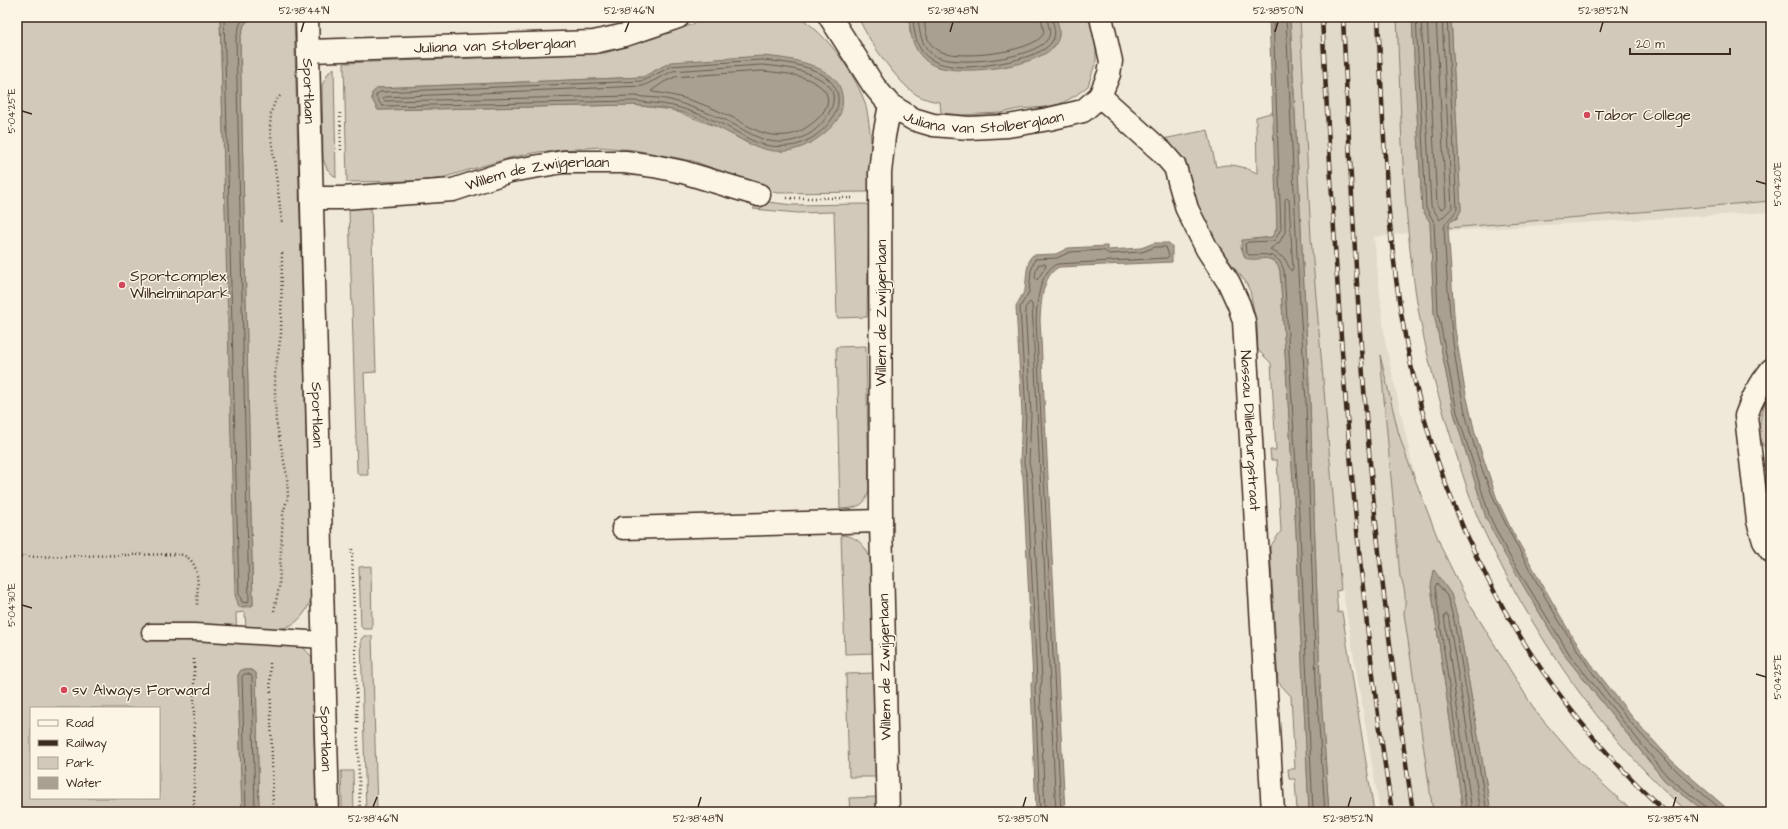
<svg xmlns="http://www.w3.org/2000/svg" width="1788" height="829" font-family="'Architects Daughter',sans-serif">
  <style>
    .built { fill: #e1d9c9 }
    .green { fill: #d2c9ba; stroke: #867a6c; fill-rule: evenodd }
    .water { fill: #aaa091; stroke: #7e7163 }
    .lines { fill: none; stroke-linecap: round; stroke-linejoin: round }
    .shore { stroke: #67594c; stroke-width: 1 }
    .service-casing { stroke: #3b2a1e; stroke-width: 19 }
    .minor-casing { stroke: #3b2a1e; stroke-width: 25 }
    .path { stroke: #3b2a1e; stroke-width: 2.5; stroke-dasharray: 1 3; stroke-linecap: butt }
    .service { stroke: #fcf5e5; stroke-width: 16 }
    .minor { stroke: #fcf5e5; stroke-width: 22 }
    .rail-casing { stroke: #3b2a1e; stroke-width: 4.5 }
    .rail { stroke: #fcf5e5; stroke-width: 3; stroke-dasharray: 9; stroke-linecap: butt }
    .ticks { fill: none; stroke: #3b2a1e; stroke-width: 1.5 }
    .poi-dot { fill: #d1495b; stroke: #fcf5e5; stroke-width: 1.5 }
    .labels { text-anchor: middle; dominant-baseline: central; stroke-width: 3; stroke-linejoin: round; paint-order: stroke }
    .street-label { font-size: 15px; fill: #3b2a1e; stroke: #fcf5e5 }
    .poi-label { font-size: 15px; fill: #3b2a1e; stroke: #fcf5e5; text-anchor: start }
    .neatline { fill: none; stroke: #3b2a1e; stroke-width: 1.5 }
    .ticks-label { font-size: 10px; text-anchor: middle; fill: #3b2a1e }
  </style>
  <rect width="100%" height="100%" fill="#f0e9d9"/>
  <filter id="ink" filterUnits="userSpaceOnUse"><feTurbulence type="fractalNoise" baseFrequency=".025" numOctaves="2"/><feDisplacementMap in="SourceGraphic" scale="8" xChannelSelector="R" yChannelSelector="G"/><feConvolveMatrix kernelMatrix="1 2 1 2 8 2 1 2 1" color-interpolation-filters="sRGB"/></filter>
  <g filter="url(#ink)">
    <path class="built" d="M1300,17H1771V212L1409,233L1374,237L1385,341L1425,522L1463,812H1380L1338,563L1311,238Z"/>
    <path class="green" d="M17,17H220L235,554L239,607H249L253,605L240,39L244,25L251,17H294L311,600C297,634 278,629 246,630L245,612L236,613L237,643L241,641L302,646L312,657L316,812H259L256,673L251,670H241L238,675L242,812H17ZM31,708H159V798H31Z
      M712,17H800C827,36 849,65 862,95C868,108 869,125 871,140C872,155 870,173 870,188L867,192L778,193L764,190L762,186L693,161L634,150L599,147L538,152L513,157L438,179L415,181L347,182L344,63L605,53L655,38ZM671,62L751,145L720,128L672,110L633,105L378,110L372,99V93L378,88L643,77Z
      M858,17H909L910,33L987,68L1002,67L1054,47L1059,36L1056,17H1089L1096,49V61L1088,86L1075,96L1060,104L1046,107L1019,109L1001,113L962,115L941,113L940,102C932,101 924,99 917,95C897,83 867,38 858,17Z
      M1290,17H1300L1311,238L1341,590L1336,591L1338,613L1342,612L1374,812H1329L1320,683L1310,403Z
      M1397,17H1412L1422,209L1430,222L1434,313L1454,413L1486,518L1538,610L1566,657L1664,780L1706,812H1688C1612,746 1552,661 1505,573C1494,551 1481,528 1473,505C1466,486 1460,466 1454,447C1439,399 1425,352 1417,302C1402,208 1401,112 1397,17Z
      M1451,17H1771V201L1448,228L1450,222L1457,218L1461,210Z
      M334,68L336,178L327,169L323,159L322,85L329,72Z
      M1274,112L1277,228L1272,237L1269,238L1261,258C1270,257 1278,263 1280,271L1296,531L1309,812H1297L1295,779H1289L1288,769H1295L1291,696L1278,682L1270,547L1281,531L1277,460H1271L1270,450H1276L1271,363L1258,350L1257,326L1250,291L1245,281L1219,249L1208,223L1203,219L1198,209L1190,186L1187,164L1163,139L1208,130L1216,167C1231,162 1244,167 1257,173L1256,117Z
      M761,201L792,205L866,204L869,207L867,317L837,318L834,212L798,213L753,209Z
      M371,207L376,372L364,373L368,475H359L357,472L349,209Z
      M866,346L869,489C866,507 856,508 840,509L836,347Z
      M1380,355L1398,431L1406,456L1442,549L1466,598L1536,712L1577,760L1633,812H1491L1458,619L1431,586L1463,812H1433L1404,613C1406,600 1406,589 1400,577Z
      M1771,392V455C1752,439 1760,411 1771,392Z
      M841,535C858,536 867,547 871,562L874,653L845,654Z
      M371,566L372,629H363L361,626L359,567Z
      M364,636H372L377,812H366L361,639Z
      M875,673L877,777H849L846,674Z
      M341,771H353L354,812H345L342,806Z
      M878,797V812H850L849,798Z"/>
    <path class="water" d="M220,17H251L244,25L240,39L253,605L239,607L235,595Z
      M909,17H1056C1059,27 1062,37 1054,46C1038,68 951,78 929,63C913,52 910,35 909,17Z
      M1269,17H1290L1310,403L1320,683L1329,812H1309L1296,531L1280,271C1274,250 1258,263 1245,258L1241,247L1242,240L1272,237L1277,228Z
      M1412,17H1451L1461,210L1457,218L1450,222L1448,228L1455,329L1464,385L1475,433L1497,499L1512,531L1570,633L1594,668L1633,718L1671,760L1731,812H1706L1664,780L1566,657L1503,552L1486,518L1454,413L1434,313L1430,222L1422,209Z
      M762,56C786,58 811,61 831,76C844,85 846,107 837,120C828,133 808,147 792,150C765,156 744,140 721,129C707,121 689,114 673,110C661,107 646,107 634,105L378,110L372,99V93L378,88L643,77L671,62Z
      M1154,243H1169L1172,246V262L1059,267C1042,275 1041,304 1040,320L1065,812H1036L1031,684L1033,681L1023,477L1020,463L1022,413L1016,306L1025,290L1027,270L1030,258L1033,255L1056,254L1068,248L1107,246L1108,250L1141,248Z
      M1434,570L1451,594L1458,619L1491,812H1463L1431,586Z
      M241,670H251L256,673L259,812H242L238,675Z"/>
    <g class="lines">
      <path class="shore" d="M224,17L239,594L242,602L247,603L249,601L236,39L240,24L245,17
        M913,17C914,33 916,51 932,60C941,65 954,67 964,67C983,67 1040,59 1051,43C1058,34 1053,27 1052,17
        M918,17C919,31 921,46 933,55C952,68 1033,59 1047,40C1053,33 1047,25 1047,17
        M924,17C925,29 926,43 937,50C955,61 1035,53 1044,33L1041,17
        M1273,17L1281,229L1274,241L1248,242L1245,244L1246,252L1249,255C1264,255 1279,251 1284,271L1300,531L1313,812
        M1286,17L1297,256L1306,403L1316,683L1325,812
        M1416,17L1426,208L1434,222L1438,312L1457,412L1490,517L1506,550L1570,655L1667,776L1706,807L1708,812
        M1421,17L1431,206L1440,220L1452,208L1442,17
        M1427,17L1437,204L1441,209L1446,206L1436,17
        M1447,17L1457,209C1453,218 1447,218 1444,228C1448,297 1452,367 1471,435C1487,492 1511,536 1540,588C1575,650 1616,713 1669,763C1686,781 1706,796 1724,812
        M762,60C782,62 816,65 830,81C855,107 817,144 789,146C757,149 748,137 722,124C707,117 689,110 673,106C661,103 647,103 634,101L382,106L376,97V95L380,92L643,81L672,66Z
        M762,65C783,67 808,69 826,83C844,98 825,123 811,133C806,136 797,140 791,141C764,147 745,129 723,119C708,113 692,107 677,102C664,97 648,98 635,96L385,101L383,99L384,97L643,86L673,71Z
        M762,71C781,73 807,74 822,88C842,106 804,134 787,135C759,138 749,124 725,114C702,103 678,95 653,92L651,91L664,82L675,77Z
        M1287,198L1289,200L1293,269L1291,271L1285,259L1270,249L1279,243L1285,232V200Z
        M1039,264H1045L1046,266L1037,280L1035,278L1036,271Z
        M246,812L242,676L244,674H249L252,676L255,812
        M1040,812L1035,686L1037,681L1027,477L1024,463L1026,413L1020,307L1029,292L1031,271L1035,259L1057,258L1070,252L1103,250L1109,254L1142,252L1155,247H1166L1169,256L1167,258L1057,264C1039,272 1037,303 1036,320L1061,812
        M1045,812L1040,688L1042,681L1032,477L1029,462L1031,413L1025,308L1030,302L1032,304L1056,812
        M1467,812L1435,587L1437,583L1447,596L1454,620L1487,812
        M1472,812L1444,616L1446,614L1448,615L1449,621L1481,812"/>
      <defs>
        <path id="service" d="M150,632H194L324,640"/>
        <g id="minor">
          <path id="s1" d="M307,17L328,812"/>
          <path id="s2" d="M830,17L874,86L890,105L913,119L933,125L969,128L1008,126L1049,119L1083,111L1100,96L1109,74L1111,61L1101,17"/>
          <path id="s3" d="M309,51L594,42L625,35L678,17"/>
          <path id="s4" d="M1100,96L1162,152L1175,167L1187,209L1207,249L1229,283L1239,305L1244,321L1273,812"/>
          <path id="s5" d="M312,198H342L453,190L510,171L563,162H625L654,166L683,172L759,195"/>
          <path d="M1771,370C1759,385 1752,398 1746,416L1758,521L1764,541L1771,551"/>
          <path d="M623,528L881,521"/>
          <path d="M888,812L881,521L880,173L884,136L890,105"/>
        </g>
      </defs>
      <use href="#service" class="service-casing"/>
      <use href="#minor" class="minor-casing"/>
      <path class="path" d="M280,96L275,102L271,112L270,129L282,222
        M340,113L341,150
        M787,198H852
        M352,549L360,812
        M17,557L179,554C203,559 197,588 197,607
        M274,611L279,587L283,513L288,497L287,476L276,421L275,400V372L281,335L282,252
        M194,659V812
        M270,663L273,812"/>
      <use href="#service" class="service"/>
      <use href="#minor" class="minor"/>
      <defs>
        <path id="rail" d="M1322,17C1336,283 1351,549 1392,812
          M1343,17C1349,145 1355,274 1365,402C1375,539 1393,676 1413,812
          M1378,17C1384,135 1386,255 1412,370C1450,540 1537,695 1666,812"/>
      </defs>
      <use href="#rail" class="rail-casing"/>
      <use href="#rail" class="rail"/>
    </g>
  </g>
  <path class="ticks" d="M301,32L304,22M625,32L629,22M950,32L953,22M1275,32L1278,22M1600,32L1603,22M22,111L32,114M1756,181L1766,184M22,605L32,608M1756,674L1766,677M373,807L377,797M698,807L701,797M1023,807L1026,797M1348,807L1351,797M1673,807L1676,797"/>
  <g class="poi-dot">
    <circle cx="1587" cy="115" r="4"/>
    <circle cx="122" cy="285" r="4"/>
    <circle cx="64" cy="690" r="4"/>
  </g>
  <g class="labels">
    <g class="street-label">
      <text stroke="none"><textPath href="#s3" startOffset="186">Juliana van Stolberglaan</textPath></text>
      <text stroke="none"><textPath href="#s1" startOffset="74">Sportlaan</textPath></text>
      <text stroke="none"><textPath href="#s2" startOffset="205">Juliana van Stolberglaan</textPath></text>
      <text stroke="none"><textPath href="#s5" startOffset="228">Willem de Zwijgerlaan</textPath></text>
      <text transform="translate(881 313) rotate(-90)">Willem de Zwijgerlaan</text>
      <text stroke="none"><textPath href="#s1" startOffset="398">Sportlaan</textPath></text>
      <text stroke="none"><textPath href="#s4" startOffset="383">Nassau Dillenburgstraat</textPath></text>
      <text transform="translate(885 667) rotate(-91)">Willem de Zwijgerlaan</text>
      <text stroke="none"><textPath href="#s1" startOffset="722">Sportlaan</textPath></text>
    </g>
    <g class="poi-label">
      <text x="1595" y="115">Tabor College</text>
      <text x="130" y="276">Sportcomplex<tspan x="130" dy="17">Wilhelminapark</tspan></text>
      <text x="72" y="690">sv Always Forward</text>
    </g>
  </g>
  <rect width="1788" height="829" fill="none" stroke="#fcf5e5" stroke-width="44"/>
  <rect x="30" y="707" width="130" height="92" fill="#fcf5e5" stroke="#afa495"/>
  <rect x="38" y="720" width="20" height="6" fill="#fcf5e5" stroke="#afa495"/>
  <text x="66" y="727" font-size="12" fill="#3b2a1e">Road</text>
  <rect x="38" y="740" width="20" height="6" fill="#3b2a1e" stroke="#afa495"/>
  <text x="66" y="747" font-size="12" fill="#3b2a1e">Railway</text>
  <rect x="38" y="757" width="20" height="12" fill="#d2c9ba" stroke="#afa495"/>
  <text x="66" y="767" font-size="12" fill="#3b2a1e">Park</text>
  <rect x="38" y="777" width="20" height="12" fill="#aaa091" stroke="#afa495"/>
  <text x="66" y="787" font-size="12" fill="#3b2a1e">Water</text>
  <path d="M1630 48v6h100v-6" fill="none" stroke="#3b2a1e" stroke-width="2"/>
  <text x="1636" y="48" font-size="12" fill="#3b2a1e" stroke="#fcf5e5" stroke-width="3" paint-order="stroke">20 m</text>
  <rect x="22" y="22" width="1744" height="785" class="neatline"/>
  <g class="ticks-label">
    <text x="304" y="14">52°38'44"N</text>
    <text x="629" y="14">52°38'46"N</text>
    <text x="953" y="14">52°38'48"N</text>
    <text x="1278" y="14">52°38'50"N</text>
    <text x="1603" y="14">52°38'52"N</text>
    <text transform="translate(11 111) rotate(-90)" y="4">5°04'25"E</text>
    <text transform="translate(1777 184) rotate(-90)" y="4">5°04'20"E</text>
    <text transform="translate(11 605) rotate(-90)" y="4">5°04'30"E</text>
    <text transform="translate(1777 677) rotate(-90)" y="4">5°04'25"E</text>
    <text x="373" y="822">52°38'46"N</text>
    <text x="698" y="822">52°38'48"N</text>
    <text x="1023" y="822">52°38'50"N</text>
    <text x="1348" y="822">52°38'52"N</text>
    <text x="1673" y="822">52°38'54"N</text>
  </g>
</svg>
